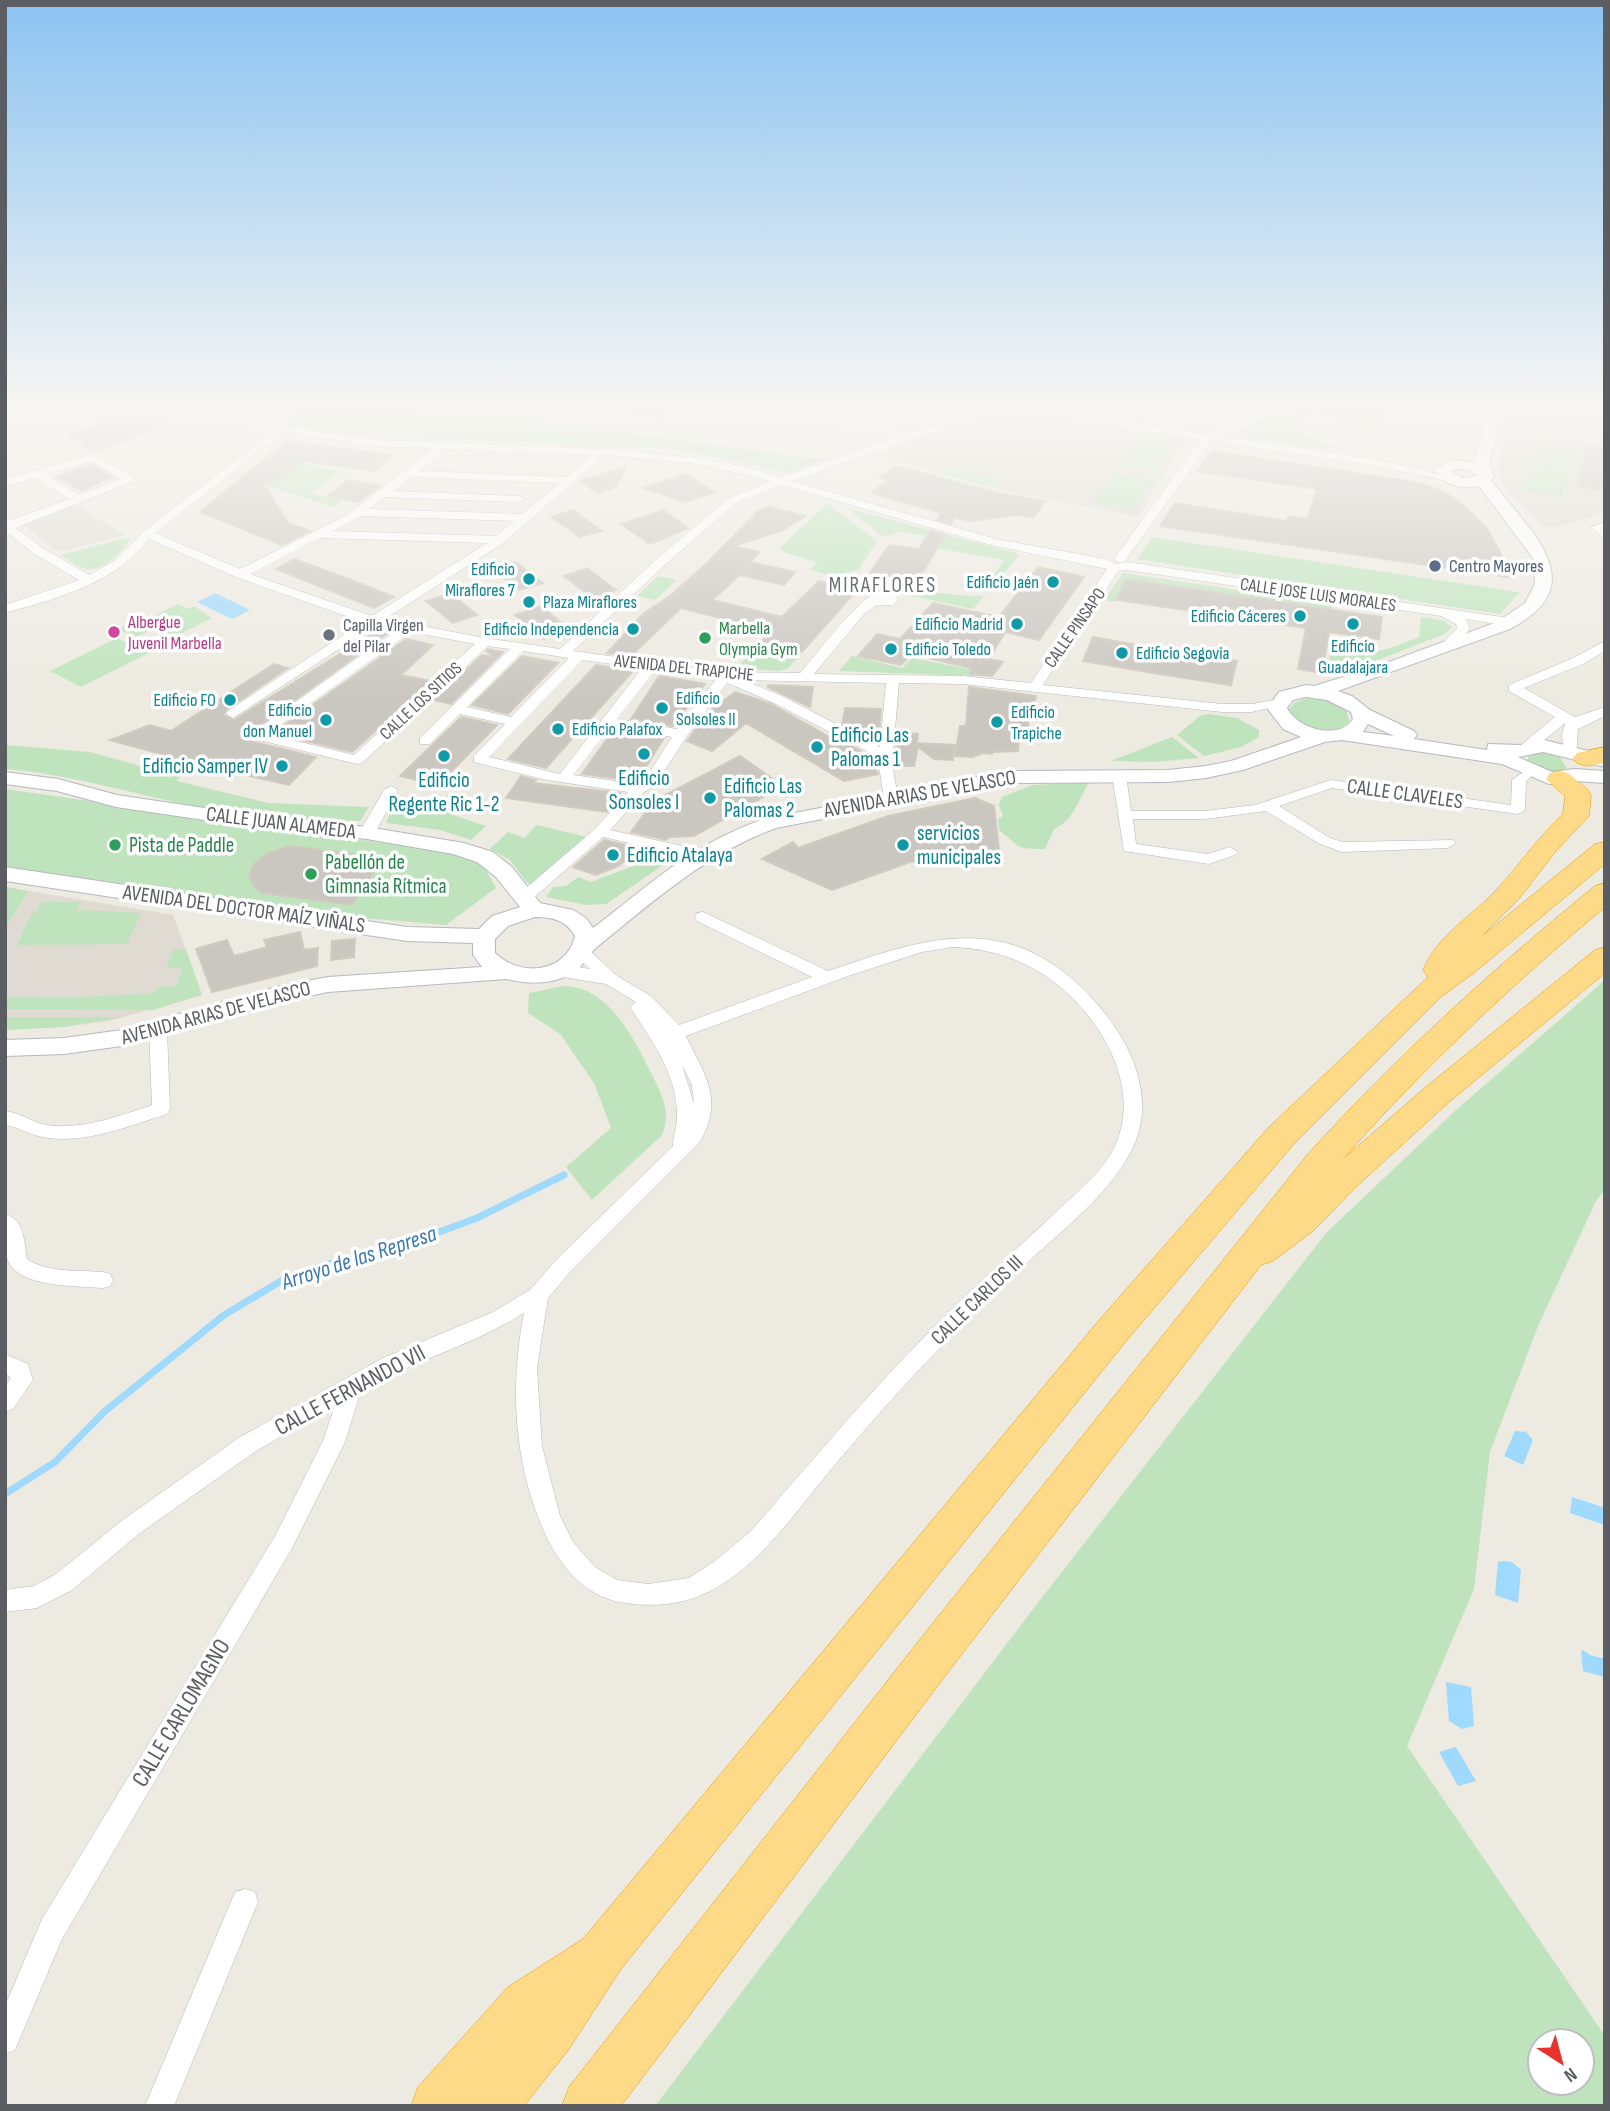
<svg xmlns="http://www.w3.org/2000/svg" width="1610" height="2111" font-family="'Sofia Sans Condensed',sans-serif">
  <style>
    .education { fill: #dfdbd2 }
    .green { fill: #bfe4bd; fill-rule: evenodd }
    .water { fill: #9fd9fe }
    .lines { fill: none; stroke-linecap: round; stroke-linejoin: round }
    .stream { stroke: #9fd9fe; stroke-width: 7 }
    .building { fill: #cac6c0; stroke: #d1cbbf; stroke-width: 2 }
    .street-casing { stroke: #b7b9be; stroke-width: 1 }
    .secondary-casing { stroke: #b5b8be; stroke-width: 2 }
    .highway-casing { stroke: #ec9a02; stroke-width: 1 }
    .street { fill: #fff; fill-rule: evenodd }
    .secondary { fill: #fff; fill-rule: evenodd }
    .highway { fill: #fcda88; fill-rule: evenodd }
    .service-dot { fill: #5c6f8a; stroke: #fff; stroke-width: 2.5 }
    .culture-dot { fill: #0f9aa8; stroke: #fff; stroke-width: 2.5 }
    .hotel-dot { fill: #d1479c; stroke: #fff; stroke-width: 2.5 }
    .worship-dot { fill: #6b7280; stroke: #fff; stroke-width: 2.5 }
    .leisure-dot { fill: #2e9e5b; stroke: #fff; stroke-width: 2.5 }
    .labels { text-anchor: middle; dominant-baseline: central; stroke-width: 7; stroke-linejoin: round; paint-order: stroke }
    .far-service-label { font-size: 18px; fill: #4e5e75; stroke: #fff; text-anchor: start }
    .far-culture-label { font-size: 18px; fill: #0d838f; stroke: #fff; text-anchor: end }
    .far-street-label { font-size: 18px; fill: #5a5e62; stroke: #fff }
    .far-hotel-label { font-size: 18px; fill: #b23c85; stroke: #fff; text-anchor: start }
    .far-worship-label { font-size: 18px; fill: #5b616d; stroke: #fff; text-anchor: start }
    .far-leisure-label { font-size: 18px; fill: #27864d; stroke: #fff; text-anchor: start }
    .far-quarter-label { font-size: 21px; letter-spacing: 2px; fill: #6b7074; stroke: #fff }
    .culture-label { font-size: 21px; fill: #0d838f; stroke: #fff; text-anchor: start }
    .street-label { font-size: 21px; fill: #5a5e62; stroke: #fff }
    .leisure-label { font-size: 21px; fill: #27864d; stroke: #fff; text-anchor: start }
    .water-label { font-size: 23px; font-style: italic; fill: #3d79af; stroke: #fff }
    .near-street-label { font-size: 24px; fill: #5a5e62; stroke: #fff }
  </style>
  <rect width="100%" height="100%" fill="#edeae1"/>
  <path class="education" d="M1515,405H1605V512L1558,527H1544L1504,486L1498,465Z
    M1008,415L1028,416L1185,439L1138,517L989,487L879,455L978,420Z
    M75,505L125,535L64,551L53,548L23,525Z
    M5,887L173,915L202,995L109,1021L64,1027L5,1030Z"/>
  <path class="green" d="M299,405H387L413,412L586,427L824,460L788,473L713,456L654,448L354,435L288,427Z
    M610,405H674L663,418L606,410Z
    M1309,405H1382L1383,419L1376,418L1374,422L1307,413L1305,418L1285,412Z
    M1276,414L1302,422L1301,433L1316,438L1317,441L1341,446L1321,449L1235,436L1245,426Z
    M1140,438L1174,444L1158,471L1123,466Z
    M1540,444L1574,450L1569,470L1534,464Z
    M303,463L339,472L310,494L343,500L334,507L241,477L258,464L294,470Z
    M1533,465L1569,472L1562,496L1526,490Z
    M954,467L999,481L991,487L942,474Z
    M1115,474L1152,481L1131,511L1094,503Z
    M827,503L877,541L858,570L833,576L810,570L817,562L783,552L780,548Z
    M847,508L1020,554L987,593L976,590L975,586L985,588L1004,560L937,548L942,538L896,531L894,535L882,536Z
    M1152,537L1518,592H1520L1500,614L1137,559Z
    M126,538L130,539C122,552 104,571 88,569C79,568 69,560 61,555Z
    M1123,573L1334,604L1332,610L1125,579L1117,600L1114,602L1104,600Z
    M658,576L677,580L655,600L637,596Z
    M915,589L954,595L984,596L973,609L898,593Z
    M178,604L189,609L194,606L212,618L170,639L152,630L136,637L117,629L132,622L137,624Z
    M1421,617L1445,621L1452,628L1444,634L1338,676L1327,674L1330,654C1363,658 1389,650 1419,637Z
    M117,638L149,653L81,687L50,671Z
    M764,646L801,655L788,668L780,671L737,668L752,651H758Z
    M852,656L902,668L912,658L979,671L977,676L839,671Z
    M1307,698L1334,701L1346,708L1349,721C1335,737 1297,732 1289,710L1294,703Z
    M1208,714L1237,718L1259,730V737L1241,747L1204,756L1177,735L1200,716Z
    M1172,737L1199,758L1154,762L1111,761Z
    M5,745L90,752L180,777L177,781L268,803L369,807L360,821C313,820 267,819 221,811C148,799 79,775 5,769Z
    M1541,752L1560,757L1567,768L1555,774L1528,763V756Z
    M1089,782C1078,801 1074,820 1054,829L1045,849C1014,849 1021,847 999,830L998,819L1003,816L999,805L1002,797L1033,785Z
    M5,789L439,851L481,861L496,888L446,925L279,911L5,871Z
    M415,807L454,813L453,815L486,826L471,840L440,830L386,823L391,810L412,811Z
    M537,825L587,837L533,884L527,883L510,860L490,849L508,832L524,838Z
    M662,850L678,855L606,904L586,905L546,897L553,887L566,886L578,877L591,882L649,860Z
    M5,887L28,891L5,929Z
    M41,902H81L76,913L81,910L141,913L127,944L17,945L32,913H35Z
    M174,949H186L202,995L153,1010L5,1009V997L69,998L154,993L158,987L176,986L183,968H166Z
    M1605,980V1189L1596,1201L1538,1326L1490,1452L1474,1589L1407,1746L1605,2036V2106H655L1040,1600L1327,1232L1456,1110ZM1582,2041V2083H1540V2041Z
    M563,986C607,986 632,1035 649,1069C659,1089 674,1113 661,1136L592,1200L566,1167L611,1128L594,1083L560,1034L528,1013L529,993Z
    M5,1017H124L64,1027L5,1030Z"/>
  <path class="water" d="M215,593L250,610L232,619L197,602Z
    M1515,1431L1526,1432L1533,1440L1523,1465L1504,1456Z
    M1572,1497L1605,1508V1525L1570,1513Z
    M1504,1561L1512,1562L1521,1570L1518,1603L1495,1595L1498,1562Z
    M1583,1650L1590,1655L1605,1659V1677L1583,1671L1581,1652Z
    M1446,1682L1471,1687L1474,1726L1462,1729L1449,1721Z
    M1456,1747L1476,1781L1458,1786L1439,1752Z"/>
  <g class="lines">
    <path class="stream" d="M5,1494L55,1462L104,1412L224,1315L281,1281L320,1266L396,1248L477,1218L564,1175"/>
  </g>
  <path class="building" d="M133,411L168,425L93,452L67,434L127,416L132,418Z
    M287,441L393,455L375,471L304,461L272,485L263,483L287,521L285,522L310,531L282,545L200,512Z
    M1588,445L1605,448V491L1577,486Z
    M1212,451L1420,483L1440,490L1456,499L1486,527L1505,561L1509,577L1160,526L1175,503L1287,521L1288,516L1307,519L1317,489L1198,471Z
    M92,464L112,477L82,491L57,477Z
    M895,466L999,493L1045,501L1033,518L1017,515L970,521L955,517L951,524L937,520L941,513L872,493L887,480L880,478Z
    M626,467L616,487L597,493L580,481Z
    M686,474L715,492L686,502L643,488Z
    M348,480L380,486L359,502L327,496Z
    M769,507L805,516L783,530L733,546L760,552L750,562L795,572L784,585L740,575L712,600L782,617L819,581L858,589L802,652L761,642L771,631L681,608L631,656L607,653L643,614L671,595L706,564L759,510Z
    M573,510L602,531L580,537L551,517Z
    M663,510L688,528L650,544L621,524Z
    M930,530L945,535L918,580L870,573L889,545L919,549Z
    M294,559L354,581L394,597L374,608L276,569Z
    M515,562L543,583L519,590L493,569Z
    M1038,567L1084,577L1039,640L1005,632L989,659L1003,662L992,676L970,674L971,668L911,654L901,665L858,656L877,634L900,639L933,603L999,617Z
    M587,568L616,590L593,598L564,576Z
    M1125,579L1382,617L1379,639L1329,632L1322,673L1298,669L1306,628L1117,600Z
    M450,593L458,599L477,615L453,623L426,601Z
    M541,606L570,630L544,639L515,615Z
    M378,630L388,633L246,735L250,741L316,757L289,785L205,766L110,740L150,725L171,731L274,664L288,668L227,709L223,715L234,720Z
    M1093,637L1126,643L1237,661L1231,685L1153,673L1083,661Z
    M406,639L433,645L401,675L431,681L352,752L273,733Z
    M488,649L503,652L451,704L434,700L482,655L494,657L486,651Z
    M522,656L558,663L508,714L472,705Z
    M596,665L633,671L546,768L508,759Z
    M659,676L705,684L673,726L631,719Z
    M768,685L813,687L810,707L768,687Z
    M969,687L1036,696L1033,712H1030L1027,731L1020,730L1018,751L992,752V754L983,753L972,757L955,756L960,726H966Z
    M735,692L771,704L840,743V740L868,755L878,774L844,781L746,723L712,751L687,741L708,712Z
    M845,708L881,709L878,743L842,725Z
    M461,717L497,725L438,785L400,776Z
    M614,729L664,738L637,781L582,774Z
    M897,733L918,734L917,743L955,745L953,760L934,759L918,747L914,766H895Z
    M740,756L783,786L694,836L669,837L666,840L631,832L654,801Z
    M521,776L536,780L533,783L620,793L607,812L506,798Z
    M975,798L994,806L999,850L910,862L832,890L762,859L793,842L798,848L888,816Z
    M604,840L654,851L633,860L629,858L618,866L596,875L573,867Z
    M290,846L383,858L352,905L262,893L256,889L249,876L253,865L268,853Z
    M300,932L304,950L318,948L317,966L212,992L196,949L227,940L234,956L267,947L264,940Z
    M355,939L354,957L331,960L332,941Z"/>
  <g class="lines">
    <defs>
      <path id="street" d="M147,405H170L277,425L287,405H297L287,427L376,440L603,449L699,458L750,468L781,477L897,437L723,405H748L909,433L995,405L998,408L997,410L792,481L996,539L1106,559L1116,564L1127,562L1509,618L1515,622L1509,626L1466,619L1470,629L1450,650L1445,651L1439,647L1457,628L1456,624L1441,616L1127,570L1118,571L1043,685L1222,704H1252L1285,698V704L1252,712H1222L963,684L899,683L892,763L898,798L891,802L884,798L879,766L870,753L772,702L727,683L687,736L654,787L644,792L610,830L705,851L708,854L705,857L700,859L603,837L530,901H518L516,898L518,895L595,829L628,792L547,780L474,762V756L505,724L460,714L430,744H420V738L510,649L488,646L362,763L357,764L251,738L249,735L398,629L376,625L233,718L226,714L228,711L363,622L236,577L149,539C116,583 56,599 5,613V605L79,580L33,553L5,531V522L69,499L35,478L5,486V479L93,454L134,477V481L16,528L41,547L89,575L116,560L143,532L273,431ZM282,433L376,446L433,448L347,515L240,569L155,533ZM444,449L593,455L567,477L419,471L438,457ZM605,455L699,464L771,481L728,499L660,556L560,649L485,638L385,619L503,543ZM92,461L121,479L79,495L46,474ZM411,477L560,483L522,514L369,509L384,497L519,502L525,499L519,496L393,491ZM782,485L991,545L1107,569L1031,683L963,676L814,674L864,614L877,605H894L898,598C892,592 881,588 873,594C845,614 823,647 800,673L725,672L573,651L668,562L736,503ZM360,516L514,521L496,536L333,531ZM321,537L322,538L487,543L372,616L250,574ZM411,632L475,644L354,755L267,734ZM523,651L569,658L511,717L467,707ZM582,660L642,668L560,774L489,757ZM655,670L716,679L677,729L617,719ZM743,680L886,683L880,747L782,696ZM611,726L672,737L644,781L637,784L573,775Z
        M1021,405L1208,434L1253,414L1280,405H1297L1221,436L1378,460L1455,478L1449,481L1378,466L1211,441L1124,562L1120,563L1114,559L1201,439L1018,411L1013,408Z
        M1605,522V539L1591,527Z
        M1605,641V651L1583,664L1524,688L1575,717L1605,707V716L1578,729L1576,758L1571,759L1564,755L1562,735L1565,723L1531,751H1521V745L1555,717L1509,691V685L1573,658Z
        M1529,768L1536,772L1526,781L1525,810L1518,814L1332,788L1279,806L1330,838L1343,842L1453,840L1456,843L1448,848L1342,852L1320,844L1266,811L1205,819H1133L1136,844L1208,854L1230,847L1238,852L1235,855L1209,864L1124,851L1112,775L1119,771L1126,775L1131,811H1205L1255,805L1331,780L1511,805L1512,780Z
        M391,786L398,790L375,833L372,836H362L359,833L384,790Z
        M703,912L828,971C919,940 1000,910 1080,986C1118,1022 1153,1077 1139,1131C1125,1182 1066,1227 1029,1261C999,1289 970,1316 943,1345C904,1384 868,1426 833,1467C796,1511 759,1568 706,1593C680,1605 654,1607 626,1603C589,1599 564,1571 548,1540C514,1470 509,1389 524,1313C473,1345 414,1361 361,1390L345,1442L291,1550L62,1939L15,2050L5,2054V2006L42,1919L275,1536L323,1441L335,1405L256,1451L140,1533L72,1590L37,1608L5,1612V1590L34,1586L56,1574L124,1519L240,1437L383,1358L493,1312L531,1289L556,1260L673,1146C673,1135 678,1125 677,1113C676,1072 651,1040 630,1007L636,1002L606,984L550,975L548,971L550,967H578L590,969L574,953L576,949H588L617,976L651,996L679,1025L812,977L697,921L695,917L697,913ZM953,947C1006,949 1052,971 1086,1013C1116,1049 1136,1100 1115,1146C1103,1172 1076,1193 1055,1213C1018,1248 979,1282 943,1318C875,1385 814,1459 751,1531L715,1561L689,1578L648,1584L617,1580L595,1567L573,1542L560,1516L542,1446L537,1368L548,1298L570,1272L700,1142C724,1098 705,1076 686,1036L851,975L922,952ZM682,1065L692,1085L694,1104Z
        M158,1024L167,1030L170,1109L167,1114C130,1126 82,1145 42,1137C29,1134 18,1127 5,1125V1111C19,1113 30,1120 42,1124C76,1132 120,1116 152,1105L149,1030Z
        M5,1214C25,1220 24,1242 27,1259C48,1273 78,1270 103,1272L110,1274L113,1280L110,1286L103,1288C78,1286 15,1288 7,1258C3,1245 5,1227 5,1214Z
        M5,1354L28,1364L33,1380L13,1409L5,1412V1386L11,1378L5,1373Z
        M245,1889L255,1892L258,1902L174,2106H145L235,1892Z"/>
      <path id="secondary" d="M1489,405H1503L1489,465L1494,476L1491,480C1529,531 1596,584 1510,629L1338,691L1352,696L1370,710L1414,731L1417,735L1414,739L1487,750L1488,744L1521,745L1544,740L1605,755V767L1543,752L1518,757L1552,772L1575,769L1605,771V783L1575,781L1549,784L1502,764L1342,740L1325,742L1243,770L1206,778L1168,782L1009,783L776,828C707,853 655,900 598,946C587,955 584,968 569,975C549,985 527,984 506,979L328,992L280,1002L122,1046L64,1054L5,1056V1040L64,1038L122,1030L280,986L328,977L482,967L473,955V943L407,941L5,881V867L407,927L479,929L492,916L520,907L496,877L477,862L453,854L367,839L245,826L116,807L57,791L5,784V772L58,779L117,795L245,814L367,827L464,843L493,852L512,867L540,903L573,910L586,918L593,928C652,883 692,844 764,819L1009,771L1168,770L1206,766L1231,761L1301,737L1283,729L1267,708L1279,692L1306,685L1314,686L1378,666L1497,622L1525,603L1535,584L1533,558L1479,486C1462,489 1443,486 1434,469L1452,460L1474,462ZM1458,469L1468,470L1478,476L1463,478L1451,471ZM1306,697L1327,700L1351,712L1353,719C1338,741 1298,729 1287,708L1293,700ZM1368,724L1394,736L1363,732ZM535,917C552,917 566,920 575,936C566,973 521,978 495,953V939L508,926Z"/>
      <path id="highway" d="M1605,747V763L1586,766L1577,763L1573,758L1577,753Z
        M1559,771L1568,773L1588,790L1591,796L1589,816L1556,851L1518,900L1481,937L1595,844L1605,842V864L1475,972L1441,997L1293,1145L1127,1340L621,1969L569,2049L524,2106H411L418,2087L508,1987L583,1939L1101,1318L1269,1127L1428,977L1423,970C1437,935 1474,915 1499,887C1521,862 1539,837 1563,814L1565,796L1546,779L1550,773Z
        M1605,883V907C1512,985 1424,1067 1343,1159L1427,1086L1595,950L1605,947V973L1449,1102L1357,1186L1313,1231L1273,1261L1261,1265L955,1663L621,2106H562L569,2087L925,1633L1308,1154C1397,1056 1493,969 1595,886Z"/>
    </defs>
    <use href="#street" class="street-casing"/>
    <use href="#secondary" class="secondary-casing"/>
    <use href="#highway" class="highway-casing"/>
    <use href="#street" class="street"/>
    <use href="#secondary" class="secondary"/>
    <use href="#highway" class="highway"/>
  </g>
  <linearGradient id="sky" x2="0" y2="1"><stop stop-color="#8bc3f1"/><stop offset="0.58" stop-color="#f7f6f2"/><stop offset="1" stop-color="#f7f6f2" stop-opacity="0"/></linearGradient>
  <rect width="1610" height="701" fill="url(#sky)"/>
  <circle class="service-dot" cx="1435" cy="566" r="7"/>
  <g class="culture-dot">
    <circle cx="529" cy="579" r="7"/>
    <circle cx="1053" cy="582" r="7"/>
    <circle cx="529" cy="602" r="7"/>
    <circle cx="1300" cy="616" r="7"/>
    <circle cx="1017" cy="624" r="7"/>
    <circle cx="1353" cy="624" r="7"/>
    <circle cx="633" cy="629" r="7"/>
    <circle cx="891" cy="649" r="7"/>
    <circle cx="1122" cy="653" r="7"/>
    <circle cx="230" cy="700" r="7"/>
    <circle cx="662" cy="708" r="7"/>
    <circle cx="326" cy="720" r="7"/>
    <circle cx="997" cy="722" r="7"/>
    <circle cx="558" cy="729" r="7"/>
    <circle cx="817" cy="747" r="7"/>
    <circle cx="644" cy="754" r="7"/>
    <circle cx="444" cy="756" r="7"/>
    <circle cx="282" cy="766" r="7"/>
    <circle cx="710" cy="798" r="7"/>
    <circle cx="903" cy="845" r="7"/>
    <circle cx="613" cy="855" r="7"/>
  </g>
  <circle class="hotel-dot" cx="114" cy="632" r="7"/>
  <circle class="worship-dot" cx="329" cy="635" r="7"/>
  <g class="leisure-dot">
    <circle cx="705" cy="638" r="7"/>
    <circle cx="115" cy="845" r="7"/>
    <circle cx="311" cy="874" r="7"/>
  </g>
  <g class="labels">
    <g class="far-service-label">
      <text x="1449" y="566">Centro Mayores</text>
    </g>
    <g class="far-culture-label">
      <text x="515" y="569">Edificio<tspan x="515" dy="21">Miraflores 7</tspan></text>
      <text x="1039" y="582">Edificio Jaén</text>
      <text x="543" y="602" text-anchor="start">Plaza Miraflores</text>
      <text x="1286" y="616">Edificio Cáceres</text>
      <text x="1003" y="624">Edificio Madrid</text>
      <text x="619" y="629">Edificio Independencia</text>
      <text x="1353" y="646" text-anchor="middle">Edificio<tspan x="1353" dy="21">Guadalajara</tspan></text>
      <text x="905" y="649" text-anchor="start">Edificio Toledo</text>
      <text x="1136" y="653" text-anchor="start">Edificio Segovia</text>
      <text x="676" y="698" text-anchor="start">Edificio<tspan x="676" dy="21">Solsoles II</tspan></text>
      <text x="216" y="700">Edificio FO</text>
      <text x="312" y="710">Edificio<tspan x="312" dy="21">don Manuel</tspan></text>
      <text x="1011" y="712" text-anchor="start">Edificio<tspan x="1011" dy="21">Trapiche</tspan></text>
      <text x="572" y="729" text-anchor="start">Edificio Palafox</text>
    </g>
    <g class="far-street-label">
      <text transform="translate(1318 595) rotate(8)">CALLE JOSE LUIS MORALES</text>
      <text transform="translate(1075 628) rotate(-55)">CALLE PINSAPO</text>
      <text transform="translate(684 668) rotate(6)">AVENIDA DEL TRAPICHE</text>
      <text transform="translate(421 701) rotate(-43)">CALLE LOS SITIOS</text>
    </g>
    <g class="far-hotel-label">
      <text x="128" y="622">Albergue<tspan x="128" dy="21">Juvenil Marbella</tspan></text>
    </g>
    <g class="far-worship-label">
      <text x="343" y="625">Capilla Virgen<tspan x="343" dy="21">del Pilar</tspan></text>
    </g>
    <g class="far-leisure-label">
      <text x="719" y="628">Marbella<tspan x="719" dy="21">Olympia Gym</tspan></text>
    </g>
    <g class="far-quarter-label">
      <text x="883" y="585">MIRAFLORES</text>
    </g>
    <g class="culture-label">
      <text x="831" y="735">Edificio Las<tspan x="831" dy="24">Palomas 1</tspan></text>
      <text x="268" y="766" text-anchor="end">Edificio Samper IV</text>
      <text x="644" y="778" text-anchor="middle">Edificio<tspan x="644" dy="24">Sonsoles I</tspan></text>
      <text x="444" y="780" text-anchor="middle">Edificio<tspan x="444" dy="24">Regente Ric 1-2</tspan></text>
      <text x="724" y="786">Edificio Las<tspan x="724" dy="24">Palomas 2</tspan></text>
      <text x="917" y="833">servicios<tspan x="917" dy="24">municipales</tspan></text>
      <text x="627" y="855">Edificio Atalaya</text>
    </g>
    <g class="street-label">
      <text transform="translate(920 794) rotate(-10)">AVENIDA ARIAS DE VELASCO</text>
      <text transform="translate(1405 794) rotate(8)">CALLE CLAVELES</text>
      <text transform="translate(281 823) rotate(7)">CALLE JUAN ALAMEDA</text>
      <text transform="translate(244 909) rotate(8)">AVENIDA DEL DOCTOR MAÍZ VIÑALS</text>
      <text transform="translate(216 1013) rotate(-15)">AVENIDA ARIAS DE VELASCO</text>
      <text transform="translate(977 1300) rotate(-44)">CALLE CARLOS III</text>
    </g>
    <g class="leisure-label">
      <text x="129" y="845">Pista de Paddle</text>
      <text x="325" y="862">Pabellón de<tspan x="325" dy="24">Gimnasia Rítmica</tspan></text>
    </g>
    <g class="water-label">
      <text transform="translate(359 1258) rotate(-18)">Arroyo de las Represa</text>
    </g>
    <g class="near-street-label">
      <text transform="translate(350 1390) rotate(-28)">CALLE FERNANDO VII</text>
      <text transform="translate(181 1713) rotate(-59)">CALLE CARLOMAGNO</text>
    </g>
  </g>
  <rect width="1610" height="2111" fill="none" stroke="#5a5e62" stroke-width="14"/>
  <g transform="translate(1561 2062) rotate(144)"><circle r="33" fill="#ffffff" stroke="#bdbfc0" stroke-width="2"/>
  <path d="M0-5L12 26L0 18L-12 26Z" fill="#e8332c"/>
  <text y="-10" font-size="19" font-weight="bold" text-anchor="middle" fill="#5a5e62">N</text>
  </g>
</svg>
